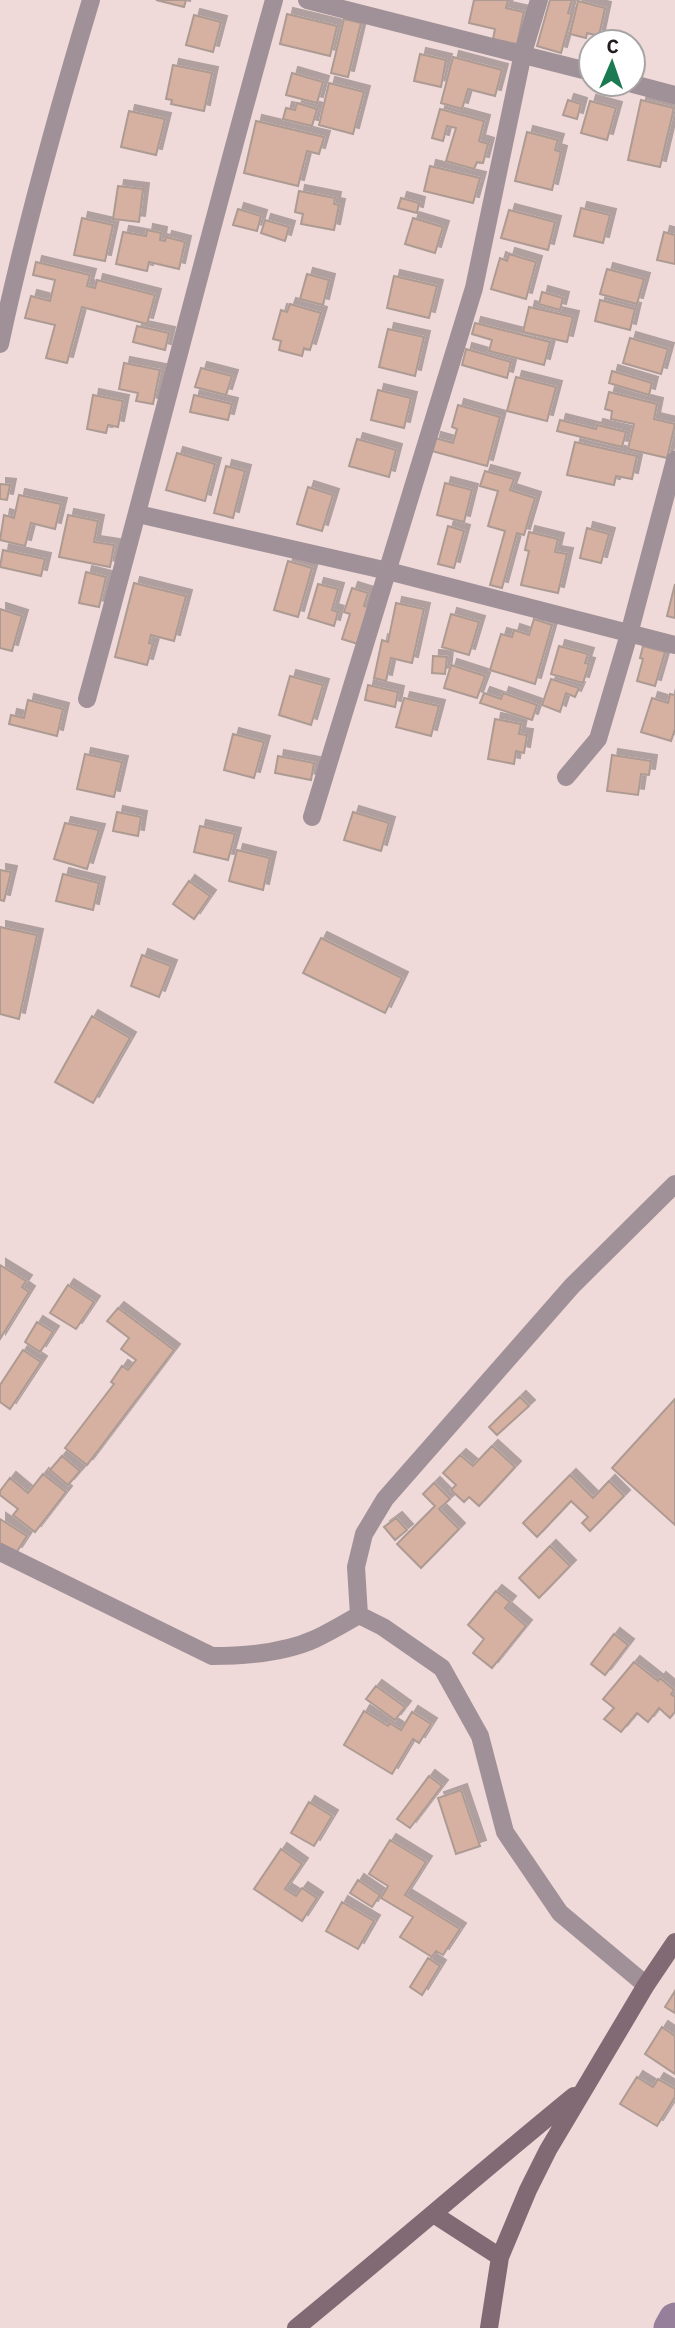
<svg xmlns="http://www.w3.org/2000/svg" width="675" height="2328" font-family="'IBM Plex Sans',sans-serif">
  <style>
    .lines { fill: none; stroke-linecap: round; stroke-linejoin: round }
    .river { stroke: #957f9a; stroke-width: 33 }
    .building { fill: #d6b1a1; stroke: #ad9b93; stroke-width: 2; filter: url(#shadow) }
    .street { stroke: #a09097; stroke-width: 18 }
    .secondary { stroke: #816a74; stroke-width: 18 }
  </style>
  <defs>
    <filter id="shadow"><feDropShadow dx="6" dy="-6" stdDeviation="0" flood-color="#0004"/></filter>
  </defs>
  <rect width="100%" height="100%" fill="#efd9d9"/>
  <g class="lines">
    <path class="river" d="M670,2328L675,2319"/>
  </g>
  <path class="building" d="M156,0H186L184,7Z
    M474,0H508L506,8L524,12L517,44L493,39L495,29L469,23Z
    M550,0H572L568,13L572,14L561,53L537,46Z
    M578,1L605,8L599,36L587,33L586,38L570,34Z
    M287,14L337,26L330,56L280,44Z
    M194,15L221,22L213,52L186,45Z
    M344,19L361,23L348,77L331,73Z
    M420,54L446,60L441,87L414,81Z
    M453,57L502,70L495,96L468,89L462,109L441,103Z
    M173,65L212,73L204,111L171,104L172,100L166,99Z
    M292,73L323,82L317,103L286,95Z
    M329,83L364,92L353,134L319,125Z
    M568,100L581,104L577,119L563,115Z
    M641,100L674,108L660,167L628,160Z
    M590,101L616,108L607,140L581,133Z
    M297,103L317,109L312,126L283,119L286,108L295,110Z
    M440,109L484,121L479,141L488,144L483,163L477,162L474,169L446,161L456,128L447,126L443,141L432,138Z
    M129,111L165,119L156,155L121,147Z
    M256,121L324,137L319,154L307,151L298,186L244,173Z
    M527,132L558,140L555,150L561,152L552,190L515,181Z
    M430,166L480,178L473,203L424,191Z
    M118,186L143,189L139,222L113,219Z
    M299,191L335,198L334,204L339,205L334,230L301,224L303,214L295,212Z
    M401,198L419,203L417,213L398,208Z
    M581,208L610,215L603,243L574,236Z
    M238,209L261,216L257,231L233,225Z
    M509,210L555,222L548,250L501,238Z
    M82,218L113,225L105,261L74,255Z
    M413,218L443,227L435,253L405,244Z
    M265,220L289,227L285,241L261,233Z
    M147,230L161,233L160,240L165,241L166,237L185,242L179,269L149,262L147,271L116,264L123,232L146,236Z
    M664,232L675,235V264L657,260Z
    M509,254L536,262L526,299L491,289L500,258L507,261Z
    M36,262L90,275L87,286L95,288L97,280L155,295L147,324L82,307L67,363L46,358L55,325L25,318L31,296L50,301L55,280L33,275Z
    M607,269L644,279L637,304L600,294Z
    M307,274L329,280L323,305L300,299Z
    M394,276L437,286L429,318L387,308Z
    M542,292L563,298L560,310L539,304Z
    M600,300L635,309L630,330L595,321Z
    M290,304L321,313L310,350L304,348L302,356L279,350L281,341L273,339L281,310L287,312Z
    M529,307L573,317L567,342L523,332Z
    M475,323L550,342L544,365L489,351L492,340L472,334Z
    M137,326L169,333L165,350L133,342Z
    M388,329L424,337L415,376L379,367Z
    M630,338L668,349L661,374L623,363Z
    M466,349L511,362L507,378L462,365Z
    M124,363L160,370L153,404L136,401L138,393L119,389Z
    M201,368L232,376L226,395L195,387Z
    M612,371L652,383L649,395L609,383Z
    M516,377L556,387L547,421L507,411Z
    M378,390L411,398L404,428L371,420Z
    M609,392L657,404L654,419L675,424L667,458L628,449L634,424L611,419L612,411L605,409Z
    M93,395L123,401L118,427L108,425L106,433L87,429Z
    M194,395L232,404L228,420L190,412Z
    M458,405L500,417L487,466L432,451L435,438L453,443L457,429L452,427Z
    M560,420L596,429L597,425L626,432L622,447L557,431Z
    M357,439L396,450L389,477L349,466Z
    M575,442L637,456L632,479L616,476L614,485L567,475Z
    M177,453L215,464L205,501L166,490Z
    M226,466L245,471L233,518L214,513Z
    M485,471L514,479L510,490L535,498L524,535L517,533L502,588L490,585L505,531L488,526L498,491L480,486Z
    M445,483L472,490L464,522L437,515Z
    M0,484L10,485L7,500L0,499Z
    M308,487L333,495L322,531L297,524Z
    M19,495L61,504L55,529L31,523L25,546L0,540L4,515L14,518Z
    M68,515L98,521L94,542L114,545L110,567L59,557Z
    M448,526L464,531L454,568L438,564Z
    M587,528L609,534L601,563L580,558Z
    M529,532L558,539L555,552L567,554L558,593L521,585L529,551L525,550Z
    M3,550L45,559L41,576L0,567Z
    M288,561L312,568L298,617L274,610Z
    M86,572L106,577L99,607L79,603Z
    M134,583L186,596L174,641L151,635L149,643L153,644L147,665L115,657Z
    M318,584L338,589L332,610L338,612L334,626L308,618Z
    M675,584V618L667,616Z
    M352,588L368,593L364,606L369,607L358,644L342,639L350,614L344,612Z
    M396,603L424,609L412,663L391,658L386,681L374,678L382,640L388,642Z
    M0,609L22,616L12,651L0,648Z
    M451,614L479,622L469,655L442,647Z
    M534,619L552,625L535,684L490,670L501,634L512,637L514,630L529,635Z
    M559,646L588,654L585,663L589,664L583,683L551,674Z
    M643,646L665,652L655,686L637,681L643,659L640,658Z
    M433,656L447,657L445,674L432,673Z
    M451,665L485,676L477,698L444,688Z
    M290,676L323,685L311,725L279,715Z
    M551,679L579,688L575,697L566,693L560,712L542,705Z
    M368,685L398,692L395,707L365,700Z
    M484,693L501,699L503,693L537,705L532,720L480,703Z
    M670,694L675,695V729L671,741L641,732L652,698L668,703Z
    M404,698L439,706L431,736L396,727Z
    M28,700L63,709L57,736L9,724L11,715L24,718Z
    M495,719L521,724L519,734L527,735L524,753L516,751L514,764L488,759Z
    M233,734L264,742L254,778L224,770Z
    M85,754L122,762L114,797L77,789Z
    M612,755L651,761L649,775L641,774L638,795L607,791Z
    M278,756L314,763L311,780L275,773Z
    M117,812L141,817L138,836L113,831Z
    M353,812L389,823L381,851L344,840Z
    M65,823L99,830L87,869L54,859Z
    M200,826L235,834L228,860L194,852Z
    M237,850L270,858L263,890L229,881Z
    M0,870L11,872L4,901L0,900Z
    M63,874L99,883L93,910L56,901Z
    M189,881L210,896L194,919L173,904Z
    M0,927L37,935L19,1019L0,1014Z
    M321,938L402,978L385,1013L303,973Z
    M142,955L171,966L159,997L131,986Z
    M92,1016L130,1038L93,1103L55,1082Z
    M0,1265L26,1281L22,1287L29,1292L0,1339Z
    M68,1285L94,1302L76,1329L50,1313Z
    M118,1308L174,1350L87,1465L65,1448L114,1384L111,1382L122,1366L128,1370L136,1360L121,1349L129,1338L107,1321Z
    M37,1322L53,1332L40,1352L25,1342Z
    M23,1350L41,1362L10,1409L0,1402V1385Z
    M520,1397L529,1406L497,1435L489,1427Z
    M675,1399V1525L612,1468Z
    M492,1446L515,1467L479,1506L469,1497L464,1502L451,1490L456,1485L443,1473L460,1455L473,1466Z
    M62,1456L80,1471L68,1485L50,1470Z
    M43,1474L66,1492L35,1532L13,1515L18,1509L0,1495V1491L10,1478L28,1493Z
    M570,1475L593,1498L609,1481L624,1496L590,1531L582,1523L588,1517L571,1501L537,1537L523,1523Z
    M434,1483L450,1499L439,1509L459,1529L421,1568L397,1544L435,1506L423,1494Z
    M396,1518L407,1530L395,1540L384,1527Z
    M0,1519L27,1536L16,1553L0,1543Z
    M550,1546L570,1566L539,1598L519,1578Z
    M496,1591L510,1602L505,1608L526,1626L492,1668L473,1653L484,1639L468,1625Z
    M614,1634L628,1645L605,1675L591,1664Z
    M634,1662L658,1681L660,1678L674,1690L671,1694L675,1697V1712L670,1718L659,1708L648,1722L637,1713L621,1732L604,1719L614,1708L603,1699Z
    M376,1686L405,1707L395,1720L366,1699Z
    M364,1711L388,1726L390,1723L401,1730L412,1712L431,1724L419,1743L413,1739L392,1774L344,1745Z
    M429,1776L442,1786L410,1828L397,1819Z
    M461,1790L480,1846L456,1854L438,1798Z
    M309,1802L332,1816L314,1846L291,1833Z
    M390,1840L426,1862L405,1895L460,1929L443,1955L436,1951L432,1957L400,1937L413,1917L381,1898L388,1886L369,1874Z
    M281,1849L302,1864L285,1889L296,1896L302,1888L317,1898L302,1921L254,1889Z
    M358,1880L380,1895L372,1907L350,1893Z
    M342,1902L374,1921L358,1949L326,1931Z
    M428,1958L440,1966L422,1995L410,1987Z
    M675,1991V2013L665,2007Z
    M662,2027L675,2036V2074L645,2054Z
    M637,2077L653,2087L658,2079L675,2089V2097L657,2126L620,2104Z"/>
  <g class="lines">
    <path class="street" d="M307,0L591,72
      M633,84L675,95
      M0,344C25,228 57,113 91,0
      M138,514L388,571L675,645
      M87,699C151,466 209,232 274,0
      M566,777L598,739L629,634L675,460
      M312,817L474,288L523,53L539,0
      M0,1552L212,1656C246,1656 284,1653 315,1639C330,1632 345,1623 359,1615
      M646,1985L560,1913L505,1832L480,1736L442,1668L383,1627L359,1615L356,1567L364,1534L385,1499L572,1286L675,1184"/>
    <path class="secondary" d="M435,2215L500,2257
      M296,2328C390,2251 481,2172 574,2096
      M489,2328L500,2257L528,2190L548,2150L646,1985L675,1942"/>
  </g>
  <g transform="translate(612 63) rotate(2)"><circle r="33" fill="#ffffff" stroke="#a7a4a4" stroke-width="2"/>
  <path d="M0-5L12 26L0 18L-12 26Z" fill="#1b7a51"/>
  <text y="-10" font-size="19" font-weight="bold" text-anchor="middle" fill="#231c1c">С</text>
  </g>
</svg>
